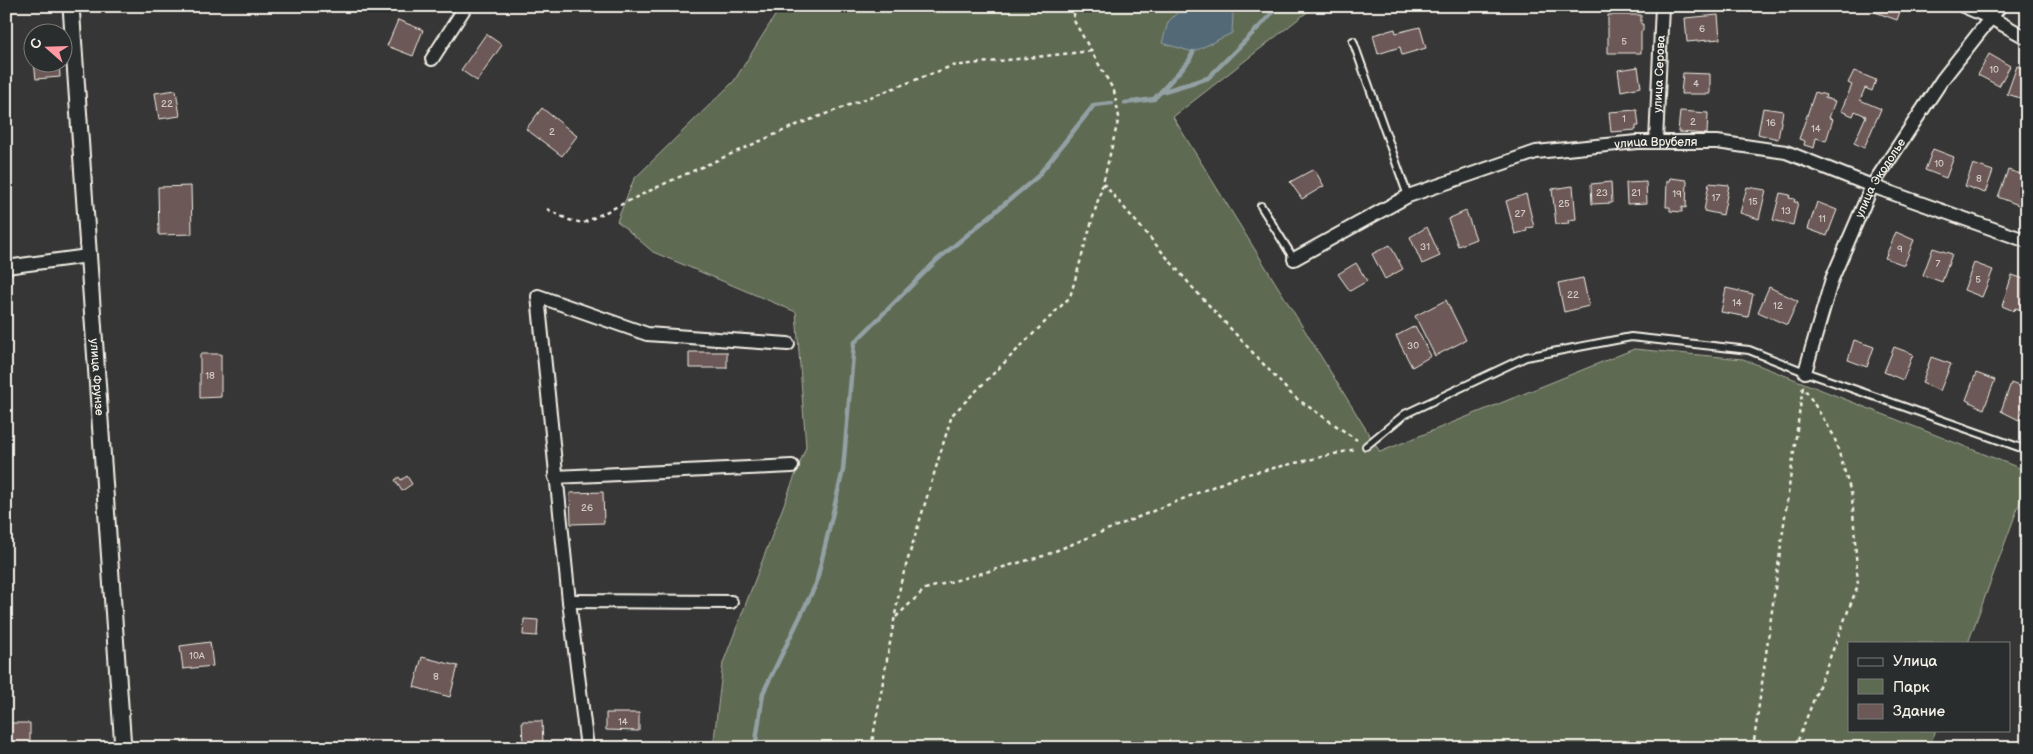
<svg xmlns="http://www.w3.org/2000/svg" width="2033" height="754" font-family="'Balsamiq Sans',sans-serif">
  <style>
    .green { fill: #5e6b53; stroke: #a9ae9e }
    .water { fill: #526a76; stroke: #93a0a4 }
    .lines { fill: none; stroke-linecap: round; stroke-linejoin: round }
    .stream { stroke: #93a0a4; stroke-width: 4.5 }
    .building { fill: #6c5957; stroke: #f4f1e8 }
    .service-casing { stroke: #f4f1e8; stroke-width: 10 }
    .minor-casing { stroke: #f4f1e8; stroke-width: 16 }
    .tertiary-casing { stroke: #f4f1e8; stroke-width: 19 }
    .path { stroke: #f4f1e8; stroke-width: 2.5; stroke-dasharray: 4 4; stroke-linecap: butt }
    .service { stroke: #2a2d2e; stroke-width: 6 }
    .minor { stroke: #2a2d2e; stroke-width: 12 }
    .tertiary { stroke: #2a2d2e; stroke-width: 15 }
    .labels { text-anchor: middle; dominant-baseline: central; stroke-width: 4.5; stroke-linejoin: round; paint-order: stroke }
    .number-label { font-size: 10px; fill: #d2cbc4 }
    .street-label { font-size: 12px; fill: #f4f1e8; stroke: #2a2d2e }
  </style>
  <rect width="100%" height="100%" fill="#373636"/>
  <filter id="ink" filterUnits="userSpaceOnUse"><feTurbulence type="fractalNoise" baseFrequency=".02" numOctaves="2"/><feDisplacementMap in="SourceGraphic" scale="10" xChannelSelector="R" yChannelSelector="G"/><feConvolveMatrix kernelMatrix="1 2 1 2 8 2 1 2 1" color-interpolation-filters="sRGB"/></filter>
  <g filter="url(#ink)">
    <path class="green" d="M781,6H1184L1168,22L1233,14L1229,6H1315L1173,117L1380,452L1634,349L1743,359L2027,471V483L1968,643H1849V730H1936L1929,748H713L723,663L806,447L796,312L653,252L617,221L634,179L734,81Z"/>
    <path class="water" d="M1184,6H1229L1233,14L1232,33L1193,52L1162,43L1168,22Z"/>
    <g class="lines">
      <path class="stream" d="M1161,92L1208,78L1261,25L1278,6
        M1125,103L1154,99L1189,61L1193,52
        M755,748L763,693L816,584L843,470L854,343L937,260L1037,177L1094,105L1112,103"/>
    </g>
    <path class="building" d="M1877,6H1902L1897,20L1875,12Z
      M1608,15H1641V24H1643V31H1641V53H1608Z
      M1718,15L1720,39L1687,42L1685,18Z
      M398,20L423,30L413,56L387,46Z
      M1420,27L1426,48L1402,55L1400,47L1378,54L1373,35L1395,29L1396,33Z
      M486,34L502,45L477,81L461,70Z
      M1989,54L2010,66L1999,86L1978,75Z
      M34,62H59L60,77L36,79Z
      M2017,66L2027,69V100L2007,94Z
      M1638,67L1641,87L1621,91L1618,70Z
      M1854,71L1876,80L1872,91L1865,88L1860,100L1881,109L1864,148L1854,143L1866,116L1855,111L1853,116L1841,111L1852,85L1848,83Z
      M1683,73L1710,74V94H1681Z
      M176,90L180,116L159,119L155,93Z
      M1815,92L1826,95L1825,98L1835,101L1829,118L1833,119L1826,141L1816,138L1814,148L1804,145L1805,141L1799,139Z
      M542,108L577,136L562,156L526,129Z
      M1763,108L1783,111L1778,139L1758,134Z
      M1637,110L1639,126H1636V130L1611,132L1609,112Z
      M1680,111L1708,113L1707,134L1678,132Z
      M1933,149L1954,157L1946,178L1925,170Z
      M1973,164L1993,171L1985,193L1965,186Z
      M1314,169L1324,186L1302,199L1290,182Z
      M2008,170L2027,176V189L2021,206L1998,197Z
      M1670,178L1687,180L1686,208L1682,207V212L1670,211V207H1666L1667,181H1669Z
      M1611,182L1612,203L1592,204L1591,184Z
      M1646,182L1647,203L1627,204L1626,183Z
      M1709,183L1729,185L1723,215L1704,211Z
      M191,186L192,234L159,235L158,187Z
      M1573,186L1576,219L1568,220L1569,223L1556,224L1552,189Z
      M1747,187L1766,190L1759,219L1740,213Z
      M1780,193L1790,195L1789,198L1795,199L1794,202H1798L1793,225L1773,220Z
      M1526,194L1534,227L1526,228L1527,231L1515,234L1506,201Z
      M1817,202L1837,210L1827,236L1808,229Z
      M1466,211L1476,239L1458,246L1448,219Z
      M1427,227L1440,256L1422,264L1410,237Z
      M1896,232L1914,240L1904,265L1885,258Z
      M1390,245L1403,269L1385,279L1372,254Z
      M1933,248L1952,254L1942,282L1923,275Z
      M1356,263L1367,281L1350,291L1338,274Z
      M1974,263L1993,270L1982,297L1964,290Z
      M2012,275L2027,280V296L2022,310L2015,308L2014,311L2002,306Z
      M1583,278L1589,306L1564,312L1558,283Z
      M1769,287L1798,301L1787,325L1758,312Z
      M1726,288L1753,294L1748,317L1721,312Z
      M1446,300L1466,340L1435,356L1415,316Z
      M1415,326L1431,356L1412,367L1396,336Z
      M1854,340L1874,347L1867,367L1848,360Z
      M1894,347L1913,354L1903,380L1884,372Z
      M689,352H727V368H689Z
      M200,354H221V397L200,398Z
      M1931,357L1951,364L1940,391L1922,383Z
      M1976,373L1995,380L1984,409L1966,400Z
      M2011,383L2027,389V399L2019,420L2001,411Z
      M407,476L412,484L402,491L395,480L399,477L401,480Z
      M603,492L604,523L571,524L570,493Z
      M524,619L538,620L537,636L523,635Z
      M210,642L213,666L183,669L180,646Z
      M422,657L458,666L450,697L414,687Z
      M606,713H639V731L606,730Z
      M522,721H542L543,744H523Z
      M6,723H30V748H6Z"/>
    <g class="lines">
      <defs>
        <path id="service" d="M1353,41L1408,196
          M1261,206L1294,259
          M1366,446L1405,414L1526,357L1631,337L1749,350L1805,372L2027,450"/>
        <g id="minor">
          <path d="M1963,6L1991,18L2027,38"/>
          <path d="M432,59L466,6"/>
          <path id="s1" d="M1656,142L1662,6"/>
          <path id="s2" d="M1294,259L1408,196L1536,152L1637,142H1717L1786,152L1872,186L2027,241"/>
          <path d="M6,267L88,256"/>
          <path id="s3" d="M1805,372L1832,279L1872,186L1942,80L2000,6"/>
          <path d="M555,477L792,466"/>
          <path d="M569,601L731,602"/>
          <path d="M587,748L569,601L538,296L647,334L788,344"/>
        </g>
        <g id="tertiary">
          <path id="s4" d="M71,6L123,748"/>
        </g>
      </defs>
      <use href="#service" class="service-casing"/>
      <use href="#minor" class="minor-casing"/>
      <use href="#tertiary" class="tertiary-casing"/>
      <path class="path" d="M1103,183L1193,288L1293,396L1357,440
        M547,209L569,220L583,223L668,182L794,126L952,66L1091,51
        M896,617L925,589L1043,556L1239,476L1356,449
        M871,748L901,582L952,415L1070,297L1103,183L1119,117L1114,91L1073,19L1076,6
        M1753,748L1803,386
        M1795,748L1858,585L1852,496L1834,436L1803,386"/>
      <use href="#service" class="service"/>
      <use href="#minor" class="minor"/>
      <use href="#tertiary" class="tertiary"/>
    </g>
  </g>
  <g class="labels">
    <g class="number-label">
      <text x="1702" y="29">6</text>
      <text x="1624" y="42">5</text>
      <text x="1994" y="70">10</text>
      <text x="1696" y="84">4</text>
      <text x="167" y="104">22</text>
      <text x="1624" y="119">1</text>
      <text x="1693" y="122">2</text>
      <text x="1771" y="123">16</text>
      <text x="1816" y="129">14</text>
      <text x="552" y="132">2</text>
      <text x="1939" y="164">10</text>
      <text x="1979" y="179">8</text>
      <text x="1602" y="193">23</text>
      <text x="1636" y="193">21</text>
      <text x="1677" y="194">19</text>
      <text x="1716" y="198">17</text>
      <text x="1753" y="202">15</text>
      <text x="1564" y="204">25</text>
      <text x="1786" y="211">13</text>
      <text x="1520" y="214">27</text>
      <text x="1822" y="219">11</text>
      <text x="1425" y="247">31</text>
      <text x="1900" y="249">9</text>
      <text x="1938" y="264">7</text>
      <text x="1978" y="280">5</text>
      <text x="1573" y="295">22</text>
      <text x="1737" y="303">14</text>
      <text x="1778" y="306">12</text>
      <text x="1413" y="346">30</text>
      <text x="210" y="376">18</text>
      <text x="587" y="508">26</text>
      <text x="197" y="656">10А</text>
      <text x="436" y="677">8</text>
      <text x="623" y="722">14</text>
    </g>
    <g class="street-label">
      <text stroke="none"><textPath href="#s1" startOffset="68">улица Серова</textPath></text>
      <text stroke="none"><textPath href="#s2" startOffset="386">улица Врубеля</textPath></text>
      <text stroke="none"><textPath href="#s3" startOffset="209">улица Экодолье</textPath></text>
      <text stroke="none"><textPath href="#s4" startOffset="372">улица Фрунзе</textPath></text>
    </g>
  </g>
  <rect width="2033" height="754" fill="none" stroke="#2a2d2e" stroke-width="25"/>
  <rect x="12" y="12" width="2008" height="729" fill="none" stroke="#f4f1e8" stroke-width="2" filter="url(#ink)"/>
  <rect x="1848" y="642" width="162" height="90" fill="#2a2d2e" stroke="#7b7b78"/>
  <rect x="1858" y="658" width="25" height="8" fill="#2a2d2e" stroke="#7b7b78"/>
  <text x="1893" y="666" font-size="15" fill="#f4f1e8">Улица</text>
  <rect x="1858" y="679" width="25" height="15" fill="#5e6b53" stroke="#7b7b78"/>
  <text x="1893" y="692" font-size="15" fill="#f4f1e8">Парк</text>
  <rect x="1858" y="704" width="25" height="15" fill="#6c5957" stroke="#7b7b78"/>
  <text x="1893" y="716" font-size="15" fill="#f4f1e8">Здание</text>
  <g transform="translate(48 48) rotate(290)"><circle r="24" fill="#2a2d2e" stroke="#7b7b78"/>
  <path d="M0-4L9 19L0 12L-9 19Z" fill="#ff9aa2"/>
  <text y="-8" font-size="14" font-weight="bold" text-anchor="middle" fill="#f4f1e8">С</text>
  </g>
</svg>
